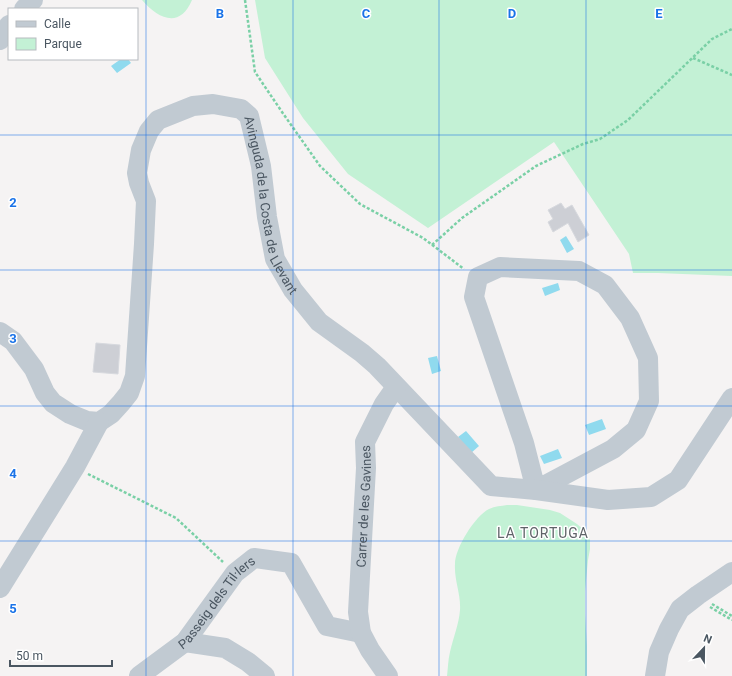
<svg xmlns="http://www.w3.org/2000/svg" width="732" height="676" font-family="Roboto,sans-serif">
  <style>
    .green { fill: #c3f1d5 }
    .water { fill: #90daee }
    .building { fill: #cdcfd5; stroke: #d7d9de }
    .lines { fill: none; stroke-linecap: round; stroke-linejoin: round }
    .path { stroke: #7ad0a6; stroke-width: 2.5; stroke-dasharray: 3 2; stroke-linecap: butt }
    .minor { stroke: #c1cad2; stroke-width: 20 }
    .grid { fill: none; stroke: #1a73e8; stroke-width: 1; stroke-opacity: 0.55 }
    .labels { text-anchor: middle; dominant-baseline: central; stroke-width: 3; stroke-linejoin: round; paint-order: stroke }
    .street-label { font-size: 13px; fill: #4a5661; stroke: #fff }
    .neighbourhood-label { font-size: 14px; letter-spacing: 1px; fill: #5f6368; stroke: #fff }
    .grid-label { font-size: 13px; text-anchor: middle; font-weight: bold; fill: #1a73e8; stroke: #fff; stroke-width: 3; stroke-linejoin: round; paint-order: stroke }
  </style>
  <rect width="100%" height="100%" fill="#f5f3f3"/>
  <path class="green" d="M142,0H192C180,29 158,19 142,0Z
    M255,0H732V276L658,273H633L629,254L554,142L428,228L348,174L303,118L265,58Z
    M507,505H517L550,510L560,513L577,524L585,531L590,540V549L588,560L585,591V614L587,646V676H447C448,668 448,660 450,652C453,638 459,624 460,610C461,594 454,580 455,564C455,548 475,516 489,509C495,506 501,506 507,505Z"/>
  <path class="water" d="M121,59H128L131,63L117,73L111,66Z
    M566,236L574,249L567,253L560,240Z
    M558,283L560,290L545,296L542,288Z
    M437,356L441,371L432,374L428,358Z
    M602,419L606,429L589,435L585,425Z
    M466,431L479,446L471,453L458,437Z
    M558,449L562,458L544,464L540,456Z"/>
  <path class="building" d="M561,203L565,209L572,205L589,235L578,242L568,223L553,232L548,222L553,219L548,210Z
    M96,343L120,345L118,374L93,372Z"/>
  <g class="lines">
    <path class="path" d="M245,0L255,72L282,112L320,166L360,204L423,238L464,269
      M693,58L732,75
      M432,245L462,218L536,166L583,144L600,139L628,120L712,39L732,29
      M88,474L176,518L223,562
      M712,604L732,616
      M710,607L732,620"/>
    <g class="minor">
      <path d="M24,9L33,0"/>
      <path d="M0,40L9,25"/>
      <path d="M500,267L579,271L605,285L630,318L648,358L649,401L636,430L613,449L536,490L524,443L474,297L478,277Z"/>
      <path id="s1" d="M0,332L13,341L34,369L45,393L53,403L70,414L87,421L99,422L111,414L121,403L129,393L135,376L144,244L146,201L139,183L137,173L141,150L149,131L158,120L193,106L213,104L241,109L249,116L261,166L267,217L275,259L293,290L319,322L362,353L377,366L491,486L536,490L608,500L651,497L678,480L732,398"/>
      <path d="M0,588L75,467L99,422"/>
      <path d="M185,642L225,648L248,662L265,676"/>
      <path id="s2" d="M139,676L185,642L235,573L254,558L291,563L327,626L361,633"/>
      <path id="s3" d="M388,676L370,650L361,633L358,612L366,468L365,442L384,404L396,387"/>
      <path d="M655,676L659,652L669,629L680,609L698,595L732,572"/>
    </g>
  </g>
  <path class="grid" d="M146,0V676M293,0V676M439,0V676M586,0V676M0,135H732M0,270H732M0,406H732M0,541H732"/>
  <g class="labels">
    <g class="street-label">
      <text stroke="none"><textPath href="#s1" startOffset="653">Avinguda de la Costa de Llevant</textPath></text>
      <text stroke="none"><textPath href="#s3" startOffset="178">Carrer de les Gavines</textPath></text>
      <text stroke="none"><textPath href="#s2" startOffset="108">Passeig dels Til·lers</textPath></text>
    </g>
    <g class="neighbourhood-label">
      <text x="543" y="533">LA TORTUGA</text>
    </g>
  </g>
  <g class="grid-label">
    <text x="220" y="18">B</text>
    <text x="366" y="18">C</text>
    <text x="512" y="18">D</text>
    <text x="659" y="18">E</text>
    <text x="13" y="207">2</text>
    <text x="13" y="343">3</text>
    <text x="13" y="478">4</text>
    <text x="13" y="613">5</text>
  </g>
  <rect x="8" y="8" width="130" height="52" fill="#ffffff" stroke="#b7bbc0"/>
  <rect x="16" y="21" width="20" height="6" fill="#c1cad2" stroke="#b7bbc0"/>
  <text x="44" y="28" font-size="12" fill="#4a5661">Calle</text>
  <rect x="16" y="38" width="20" height="12" fill="#c3f1d5" stroke="#b7bbc0"/>
  <text x="44" y="48" font-size="12" fill="#4a5661">Parque</text>
  <g transform="translate(704 648) rotate(22)" stroke="#ffffff" stroke-width="3" paint-order="stroke">
  <path d="M0-3L7 15L0 10L-7 15Z" fill="#4a5661"/>
  <text y="-6" font-size="11" font-weight="bold" text-anchor="middle" fill="#4a5661">N</text>
  </g>
  <path d="M10 660v6h102v-6" fill="none" stroke="#4a5661" stroke-width="2"/>
  <text x="16" y="660" font-size="12" fill="#4a5661" stroke="#ffffff" stroke-width="3" paint-order="stroke">50 m</text>
</svg>
